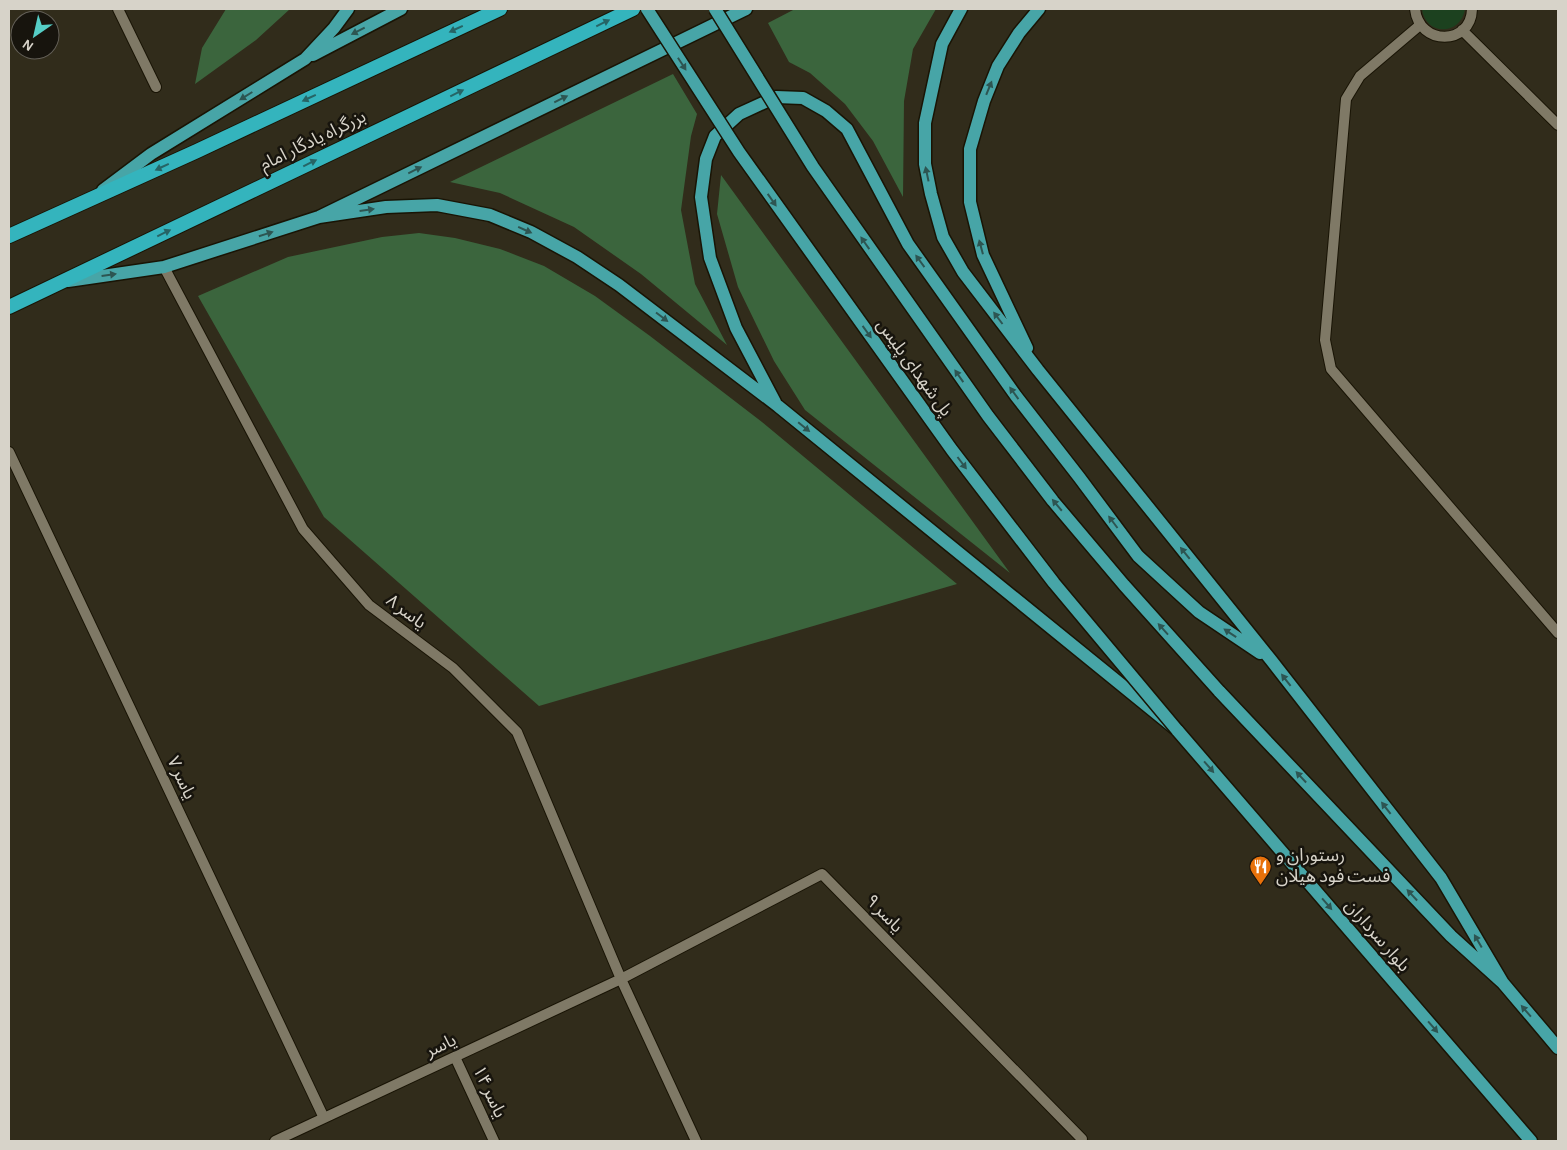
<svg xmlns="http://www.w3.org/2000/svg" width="1567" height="1150" font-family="'Alegreya Sans','Noto Sans Arabic',sans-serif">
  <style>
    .green { fill: #1c411f }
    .forest { fill: #3b653d }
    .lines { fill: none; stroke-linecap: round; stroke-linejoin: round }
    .service-casing { stroke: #191405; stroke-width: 12 }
    .minor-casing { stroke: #191405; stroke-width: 12 }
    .primary-casing { stroke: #191405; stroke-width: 15 }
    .trunk-casing { stroke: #191405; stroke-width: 16 }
    .service { stroke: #7f7966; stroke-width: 10 }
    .minor { stroke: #7f7966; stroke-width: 10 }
    .primary { stroke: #47a5a7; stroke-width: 12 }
    .trunk { stroke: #34b4bd; stroke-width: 14 }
    .primary-bridge-casing { stroke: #191405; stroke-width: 15; stroke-linecap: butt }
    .primary-bridge { stroke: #47a5a7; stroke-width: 12 }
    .oneway { fill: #266465 }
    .oneway2 { fill: #2d5552 }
    .labels { text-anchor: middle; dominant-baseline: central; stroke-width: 5; stroke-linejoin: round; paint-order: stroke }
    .street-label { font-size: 18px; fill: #d7d3c9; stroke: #17140d }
    .poi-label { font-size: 18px; fill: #d7d3c9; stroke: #17140d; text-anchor: start }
  </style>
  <rect width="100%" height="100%" fill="#312c1b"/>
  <path class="green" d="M1422,9H1465C1461,36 1425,36 1422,9Z"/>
  <path class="forest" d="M226,9H290L256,40L195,84L202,48Z
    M795,9H936L913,49L904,101L903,197L873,141L845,104L810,73L789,62L768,23Z
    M673,74L697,114L691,136L681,210L695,284L727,345L641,274L574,227L500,193L450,182Z
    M721,175L1010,573L805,410L774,361L738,287L717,214Z
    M419,233L455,238L500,249L544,266L595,296L650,336L762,422L957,584L539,706L324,517L198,296L288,257L382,237Z"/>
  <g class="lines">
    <defs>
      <path id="service" d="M1415,9C1419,46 1471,46 1472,9
        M1420,25L1360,76L1346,99L1325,340L1331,369L1558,633
        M1462,30L1558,125"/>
      <path id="minor" d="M118,9L156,87
        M164,267L303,529L369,605L453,668L517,732L621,979L696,1141
        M9,452L324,1118
        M455,1057L494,1141
        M275,1141L621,979L822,874L1082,1139"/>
      <path id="primary" d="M961,9L942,44L925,123V164L931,194L943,237L963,272L1038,370L1271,660L1441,878L1503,983
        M313,55L401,9
        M103,190L151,154L305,59L334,28L348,9
        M319,217L386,207L437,205L490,215L531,232L577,257L619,285L778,406L1177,730L1531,1141
        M68,281L164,267L319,217L746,9
        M1027,348L983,255L970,202V149L984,101L998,66L1019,33L1039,9
        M775,402L736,328L710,258L701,197L706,159L715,136L739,114L776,97L803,98L826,111L847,129L908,244L1016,396L1079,477L1138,556L1199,612L1260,653
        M1219,691L1451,936L1503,983L1558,1048"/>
      <path id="trunk" d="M9,236L197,151L500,9
        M9,307L633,9"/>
    </defs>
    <use href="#service" class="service-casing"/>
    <use href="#minor" class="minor-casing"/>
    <use href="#primary" class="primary-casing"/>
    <use href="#trunk" class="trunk-casing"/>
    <use href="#service" class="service"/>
    <use href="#minor" class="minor"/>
    <use href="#primary" class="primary"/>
    <use href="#trunk" class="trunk"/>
    <defs>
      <path id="primary-bridge" d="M647,9L739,152L952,450L1054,583L1177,730
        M715,9L813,167L988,416L1053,501L1124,585L1219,691"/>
    </defs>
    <use href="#primary-bridge" class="primary-bridge-casing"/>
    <use href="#primary-bridge" class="primary-bridge"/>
  </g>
  <defs><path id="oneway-solid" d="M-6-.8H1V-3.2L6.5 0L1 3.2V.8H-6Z" transform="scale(1.25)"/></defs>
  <g class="oneway">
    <use href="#oneway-solid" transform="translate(603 23) rotate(-26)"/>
    <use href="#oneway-solid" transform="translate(456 29) rotate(155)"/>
    <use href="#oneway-solid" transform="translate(457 93) rotate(-26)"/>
    <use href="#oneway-solid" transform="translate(309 98) rotate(155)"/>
    <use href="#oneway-solid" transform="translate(310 163) rotate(-26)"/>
    <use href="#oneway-solid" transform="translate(162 167) rotate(155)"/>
    <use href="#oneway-solid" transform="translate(164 233) rotate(-26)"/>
  </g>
  <g class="oneway2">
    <use href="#oneway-solid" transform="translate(358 31) rotate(153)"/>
    <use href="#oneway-solid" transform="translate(682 64) rotate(57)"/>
    <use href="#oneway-solid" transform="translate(989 88) rotate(-68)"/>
    <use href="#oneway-solid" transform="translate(246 96) rotate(148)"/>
    <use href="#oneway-solid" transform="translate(561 99) rotate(-26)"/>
    <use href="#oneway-solid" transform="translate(415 170) rotate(-26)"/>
    <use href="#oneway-solid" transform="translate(927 174) rotate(-102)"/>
    <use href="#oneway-solid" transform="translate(772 200) rotate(55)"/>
    <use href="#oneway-solid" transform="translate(367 210) rotate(-8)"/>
    <use href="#oneway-solid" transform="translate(525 230) rotate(24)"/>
    <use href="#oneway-solid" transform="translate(266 234) rotate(-18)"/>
    <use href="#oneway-solid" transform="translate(865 243) rotate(-125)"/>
    <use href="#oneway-solid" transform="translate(981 247) rotate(-105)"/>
    <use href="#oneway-solid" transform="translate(920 261) rotate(-126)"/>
    <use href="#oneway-solid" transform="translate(109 275) rotate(-8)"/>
    <use href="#oneway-solid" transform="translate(662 317) rotate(37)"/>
    <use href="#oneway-solid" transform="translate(998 318) rotate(-127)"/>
    <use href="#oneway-solid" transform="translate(867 332) rotate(54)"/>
    <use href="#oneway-solid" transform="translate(959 376) rotate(-125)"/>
    <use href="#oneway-solid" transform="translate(1014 393) rotate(-126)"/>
    <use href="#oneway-solid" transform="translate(804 427) rotate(39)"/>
    <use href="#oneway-solid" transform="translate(962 463) rotate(53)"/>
    <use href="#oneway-solid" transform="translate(1057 505) rotate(-130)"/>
    <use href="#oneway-solid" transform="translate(1113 522) rotate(-127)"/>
    <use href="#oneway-solid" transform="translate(1185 553) rotate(-129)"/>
    <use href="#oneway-solid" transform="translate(1163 629) rotate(-132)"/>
    <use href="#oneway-solid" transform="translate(1230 633) rotate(-146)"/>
    <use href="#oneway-solid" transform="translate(1286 680) rotate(-128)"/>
    <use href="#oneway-solid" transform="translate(1209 767) rotate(49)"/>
    <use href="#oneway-solid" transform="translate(1301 777) rotate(-133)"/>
    <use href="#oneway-solid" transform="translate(1386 808) rotate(-128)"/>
    <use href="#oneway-solid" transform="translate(1412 895) rotate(-133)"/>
    <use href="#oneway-solid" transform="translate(1327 904) rotate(49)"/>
    <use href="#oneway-solid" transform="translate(1478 941) rotate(-120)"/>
    <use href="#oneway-solid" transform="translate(1526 1011) rotate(-131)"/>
    <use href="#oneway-solid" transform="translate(1433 1027) rotate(49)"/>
  </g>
  <defs>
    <symbol id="restaurant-pin" viewBox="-11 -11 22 30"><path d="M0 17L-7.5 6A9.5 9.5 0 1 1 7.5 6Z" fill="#e8710a" stroke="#17140d"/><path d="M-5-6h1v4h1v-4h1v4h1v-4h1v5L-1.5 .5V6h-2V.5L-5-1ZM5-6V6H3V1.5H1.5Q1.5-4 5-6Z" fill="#fff"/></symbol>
  </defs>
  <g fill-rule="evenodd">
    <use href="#restaurant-pin" x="1248" y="854" width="25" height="34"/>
  </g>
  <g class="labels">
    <g class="street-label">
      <text transform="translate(313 141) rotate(-26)">بزرگراه یادگار امام</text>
      <text transform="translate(914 368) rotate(54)">پل شهدای پلیس</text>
      <text transform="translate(406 612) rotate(37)">یاسر ۸</text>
      <text transform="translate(181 778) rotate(65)">یاسر ۷</text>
      <text transform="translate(884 914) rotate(46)">یاسر ۹</text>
      <text transform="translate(1377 936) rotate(49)">بلوار سرداران</text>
      <text transform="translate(441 1046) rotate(-25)">یاسر</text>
      <text transform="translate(489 1092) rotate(65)">یاسر ۱۴</text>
    </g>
    <g class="poi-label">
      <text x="1276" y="856">رستوران و<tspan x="1276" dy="21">فست فود هیلان</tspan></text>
    </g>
  </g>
  <rect width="1567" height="1150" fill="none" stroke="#d7d3c9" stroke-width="20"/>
  <g transform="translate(35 35) rotate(214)"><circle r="24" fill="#17140d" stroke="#646058"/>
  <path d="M0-4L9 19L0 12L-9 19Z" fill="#55cec6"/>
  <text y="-8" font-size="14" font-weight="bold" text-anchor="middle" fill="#d7d3c9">N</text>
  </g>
</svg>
